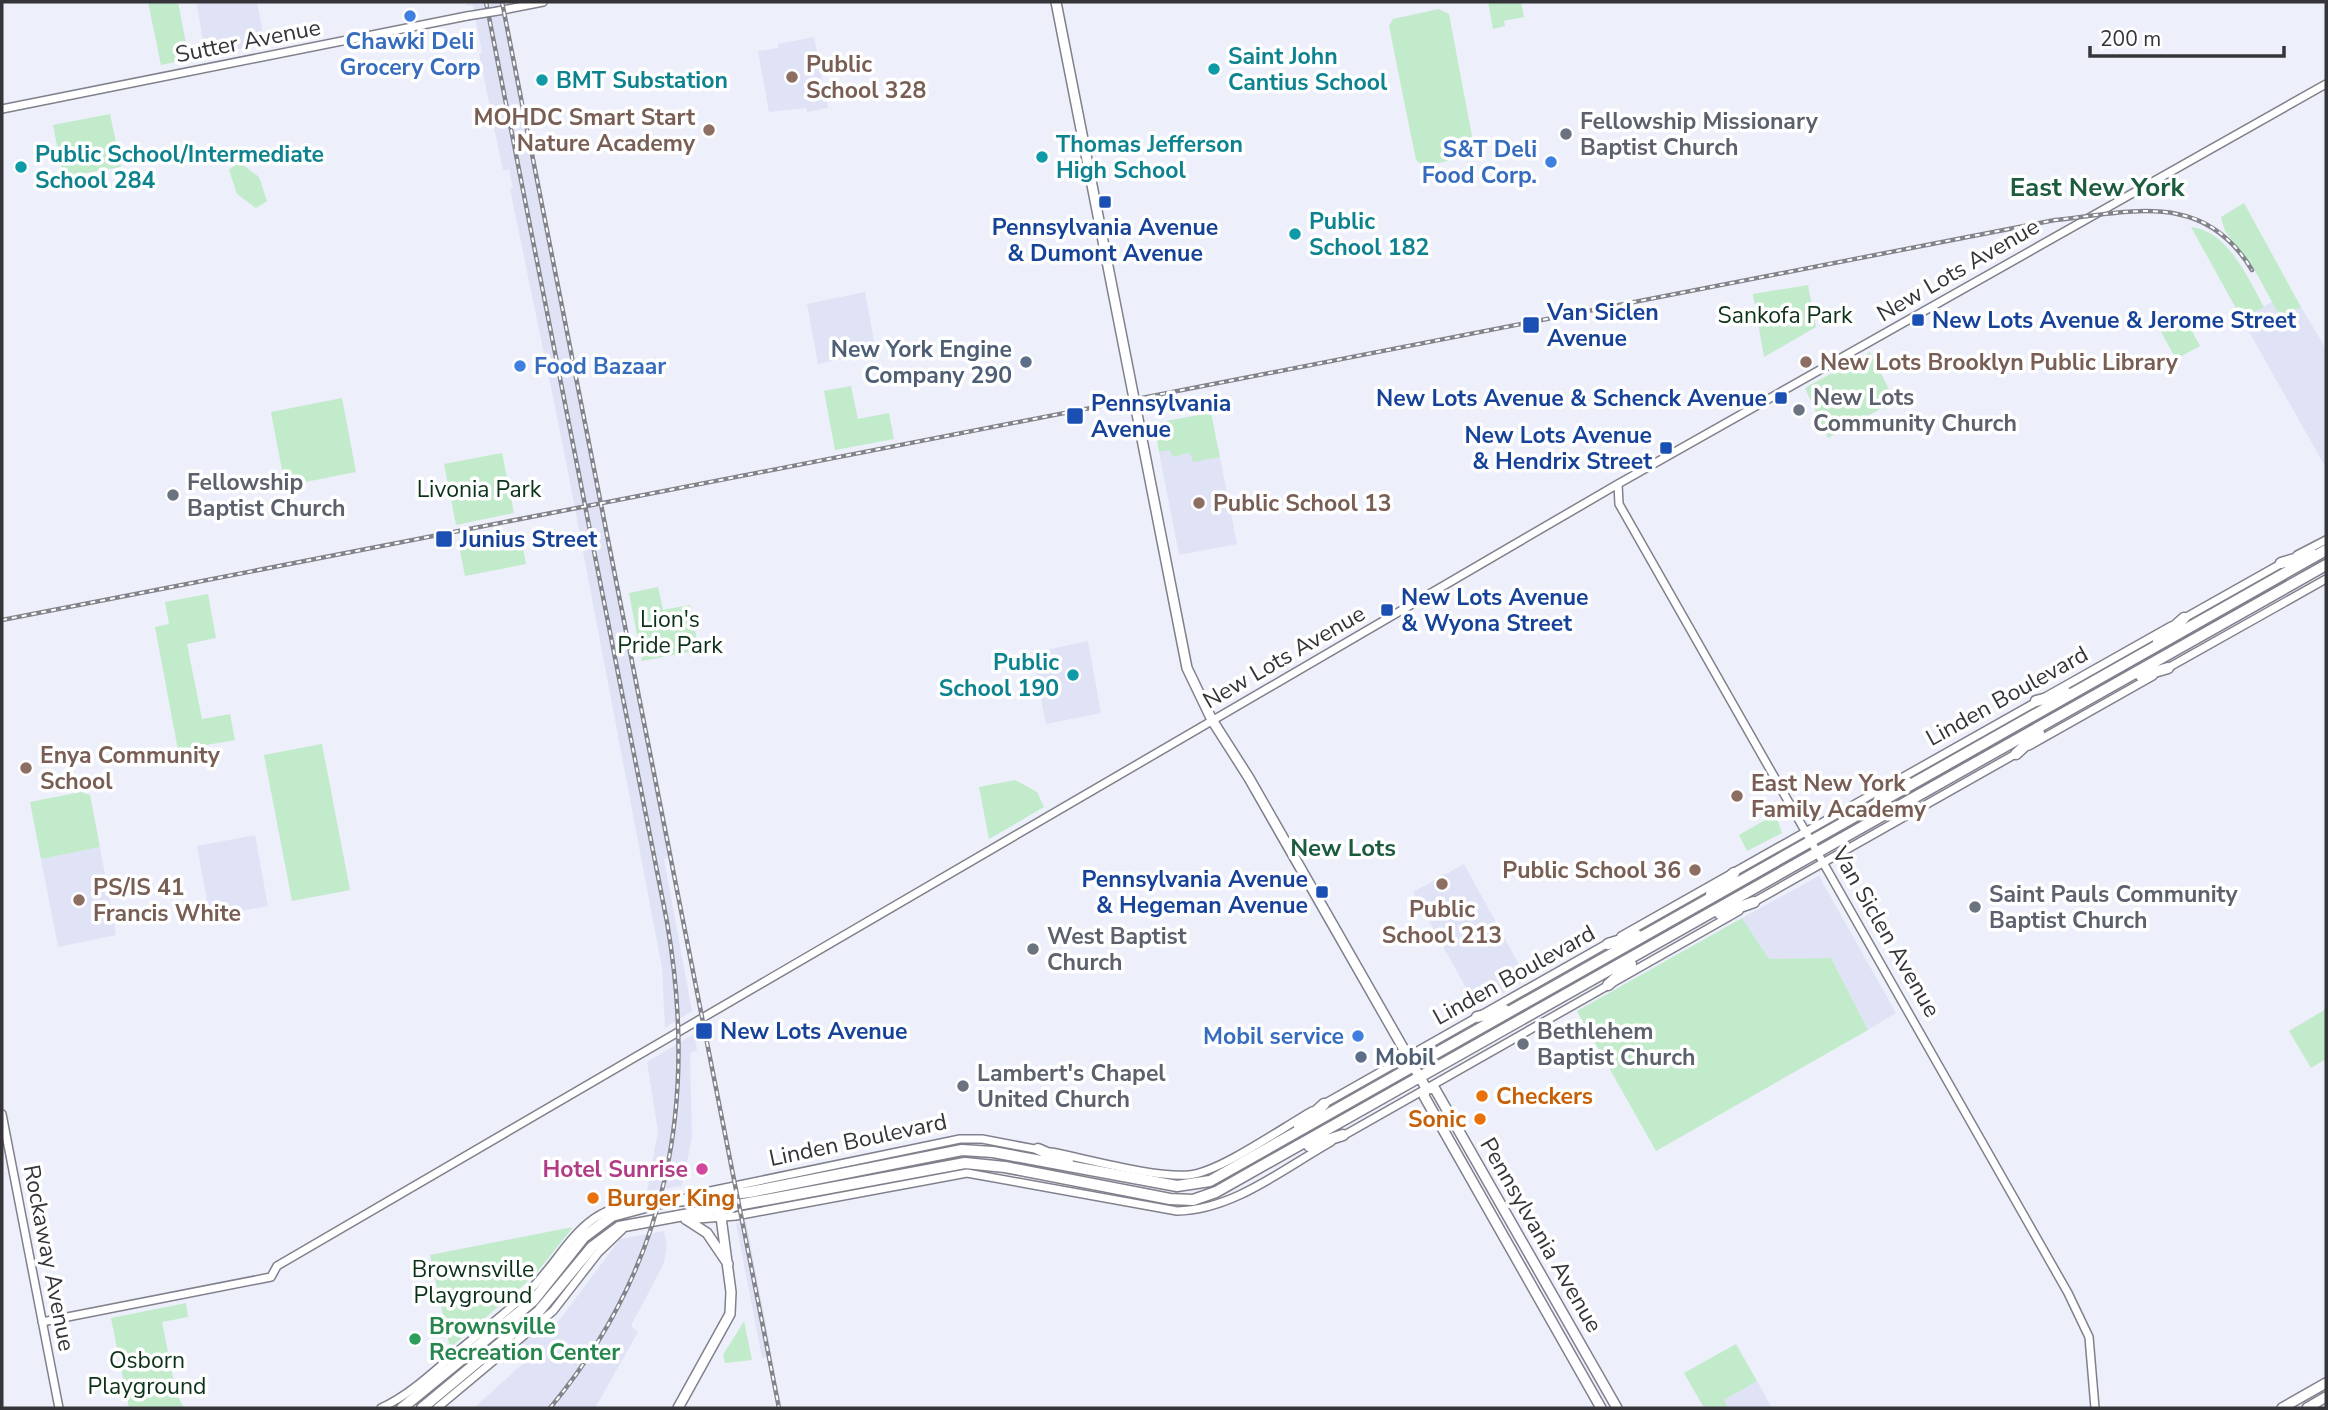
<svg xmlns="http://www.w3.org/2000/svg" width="2328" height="1410" font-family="'Nunito Sans',sans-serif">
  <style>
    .built { fill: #e0e3f6 }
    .green { fill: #c1ebca }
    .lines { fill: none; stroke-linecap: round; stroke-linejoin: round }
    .minor-casing { stroke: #80818c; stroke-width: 10 }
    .major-casing { stroke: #80818c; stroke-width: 12 }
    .highway-casing { stroke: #80818c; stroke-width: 13 }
    .minor { stroke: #fff; stroke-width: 7 }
    .major { stroke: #fff; stroke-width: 9 }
    .highway { stroke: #fff; stroke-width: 10 }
    .rail-casing { stroke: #82838b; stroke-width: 4.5 }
    .rail { stroke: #fff; stroke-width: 2; stroke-dasharray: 5; stroke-linecap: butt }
    .minor-bridge-casing { stroke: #80818c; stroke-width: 10; stroke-linecap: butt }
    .minor-bridge { stroke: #fff; stroke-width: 7 }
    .shop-dot { fill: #3f7fe0; stroke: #fff; stroke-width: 2.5 }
    .culture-dot { fill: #0f9aa8; stroke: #fff; stroke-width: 2.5 }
    .education-dot { fill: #8d6e63; stroke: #fff; stroke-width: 2.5 }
    .worship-dot { fill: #6b7280; stroke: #fff; stroke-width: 2.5 }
    .transit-dot { fill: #1a4fb4; stroke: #fff; stroke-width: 2.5 }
    .service-dot { fill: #5c6f8a; stroke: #fff; stroke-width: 2.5 }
    .food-dot { fill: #e8710a; stroke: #fff; stroke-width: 2.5 }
    .hotel-dot { fill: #d1479c; stroke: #fff; stroke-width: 2.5 }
    .leisure-dot { fill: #2e9e5b; stroke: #fff; stroke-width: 2.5 }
    .labels { text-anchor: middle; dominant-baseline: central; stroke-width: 7; stroke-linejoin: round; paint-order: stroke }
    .street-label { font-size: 23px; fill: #343439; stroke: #fff }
    .shop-label { font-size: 23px; font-weight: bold; fill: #366cbe; stroke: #fff; text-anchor: end }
    .culture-label { font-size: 23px; font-weight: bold; fill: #0d838f; stroke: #fff; text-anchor: start }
    .education-label { font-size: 23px; font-weight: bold; fill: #785e54; stroke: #fff; text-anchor: start }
    .worship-label { font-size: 23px; font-weight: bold; fill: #5b616d; stroke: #fff; text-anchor: start }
    .transit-label { font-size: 23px; font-weight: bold; fill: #164399; stroke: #fff; text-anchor: start }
    .park-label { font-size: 23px; fill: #0c3219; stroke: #fff }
    .service-label { font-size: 23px; font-weight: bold; fill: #4e5e75; stroke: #fff; text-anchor: end }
    .food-label { font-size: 23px; font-weight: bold; fill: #c56008; stroke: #fff; text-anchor: start }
    .hotel-label { font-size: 23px; font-weight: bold; fill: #b23c85; stroke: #fff; text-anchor: end }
    .leisure-label { font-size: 23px; font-weight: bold; fill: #27864d; stroke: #fff; text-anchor: start }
    .neighbourhood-label { font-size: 24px; font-weight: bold; fill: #1c5b3e; stroke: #fff }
    .quarter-label { font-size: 26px; font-weight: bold; fill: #1c5b3e; stroke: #fff }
  </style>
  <rect width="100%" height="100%" fill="#edeffb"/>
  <path class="built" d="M196,2H257L265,44L206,55Z
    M467,2H504L673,856L664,859L692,1011L665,1028L662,968L564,451L510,189L513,188L509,169L503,171L479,54L482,53L473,5L467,6Z
    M814,37L828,108L807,112L806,108L769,112L758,51L778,48V44Z
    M865,292L876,352L818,364L807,304Z
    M2272,302L2277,311L2286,314L2301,307L2326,349V468L2248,330L2257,324L2252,313Z
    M1170,450L1172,457L1191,453L1193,461L1220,457L1237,544L1179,555L1159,452Z
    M1088,641L1101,713L1046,724L1032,653Z
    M255,835L268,906L210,917L197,846Z
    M100,847L116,935L58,947L41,859Z
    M1464,864L1527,979L1477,1008L1413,892Z
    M1819,876L1896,1013L1868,1030L1831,958L1769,959L1742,918Z
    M694,1034L697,1050L690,1053L692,1137L682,1186L647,1191L658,1131L647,1062Z
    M746,1221L772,1356L762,1358L736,1223Z
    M664,1231L667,1245L664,1263L631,1326L638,1332L595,1408H474L530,1357L520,1345L546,1326L548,1331L561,1318L620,1239Z
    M1757,1381L1772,1408H1728L1723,1400Z"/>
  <path class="green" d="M148,2H178L189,59L161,65Z
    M1488,2H1521L1524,17L1504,21L1505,26L1493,29Z
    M1439,9L1449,14L1474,147L1471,156L1423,166L1416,160L1389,26L1393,19Z
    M110,114L121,167L63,177L53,125Z
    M239,162L259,177L267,201L256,208L237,194L229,170Z
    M2244,203L2301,307L2286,314L2277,311L2253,267L2225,231L2221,217Z
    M2191,227C2228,231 2248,278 2264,307L2252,313L2257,324L2248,330Z
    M1808,285L1816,327L1764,357L1753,294Z
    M2184,316L2200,346L2176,359L2160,330Z
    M1870,352L1895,401L1828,438L1805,388Z
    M851,386L858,419L889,413L894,439L835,450L824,391Z
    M342,398L356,472L285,486L271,412Z
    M1211,413L1220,457L1193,462L1190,453L1172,457L1170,450L1159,452L1154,423Z
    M502,453L514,513L456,525L444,464Z
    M520,534L526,564L465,576L459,546Z
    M658,587L663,610L690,605L699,650L642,661L629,593Z
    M208,594L216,638L187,644L202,719L230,714L235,740L178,750L155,627L169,624L165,602Z
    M322,744L350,890L292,901L264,755Z
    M1015,780L1037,792L1044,807L989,839L979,787Z
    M81,792L90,795L100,847L41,859L30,802Z
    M1772,816L1777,818L1782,833L1747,851L1739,835Z
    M1742,918L1769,959L1831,958L1868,1030L1656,1151L1577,1011Z
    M2326,1009V1059L2311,1068L2289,1031Z
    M573,1227L534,1276L450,1348L430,1255Z
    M186,1303L188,1317L162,1322L176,1393L184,1408H129L111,1318Z
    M744,1321L752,1360L725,1363L723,1355Z
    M1736,1344L1757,1381L1724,1400L1728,1408H1704L1684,1373Z"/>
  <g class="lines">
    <defs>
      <path id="minor" d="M498,11L543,2
        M2,109L467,16
        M1618,484L1619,504L2068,1293L2089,1337L2095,1408
        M2297,555L2326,540
        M2181,620L2284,562
        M2166,669L2326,579
        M2029,746L2153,676
        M1889,785L2171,626
        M1752,903L2019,752
        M1621,936L1878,791
        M1322,1105L1610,942
        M2,1114L59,1408
        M1341,1137L1739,911
        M1051,1152C1087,1159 1155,1178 1189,1175C1220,1172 1282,1128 1312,1111
        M691,1195L960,1139H982L1040,1150
        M685,1220L736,1216L967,1173L1177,1211C1233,1210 1283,1169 1331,1142
        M42,1322L271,1277L277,1266L1618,484L2326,84
        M381,1408C410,1395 434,1371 458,1351C480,1333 503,1315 524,1296C569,1254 579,1201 652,1203
        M437,1408L553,1311L598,1253L622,1230"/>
      <path id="major" d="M1056,2L1187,668L1212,720L1249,778L1426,1088L1424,1096L1601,1408
        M1426,1088L1435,1089L1617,1408
        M687,1220L707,1233L728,1264
        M678,1408L730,1314L731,1292L719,1202
        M2282,1408L2326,1383
        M2307,1408L2326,1397"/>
      <path id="highway" d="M2281,563L2312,554
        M2158,641L2184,618
        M2141,676L2168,668
        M2036,701L2067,693
        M2016,754L2039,733
        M1877,792L1907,782
        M1711,894L1734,873
        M1720,914L1754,902
        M1608,944L1637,935
        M1608,985L1631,964
        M1477,1017L1505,1010
        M1299,1127L1324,1104
        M1309,1146L1343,1135
        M1038,1149L1068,1162
        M402,1408L533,1301L584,1237L612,1216L660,1203L750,1192L962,1150L993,1152L1177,1186L1210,1181L2326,550
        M422,1408L539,1311L592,1247L619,1227L965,1163L1005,1167L1170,1199L1193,1200L1216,1192L2326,565"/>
    </defs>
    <use href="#minor" class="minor-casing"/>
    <use href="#major" class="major-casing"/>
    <use href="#highway" class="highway-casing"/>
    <use href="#minor" class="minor"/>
    <use href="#major" class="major"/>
    <use href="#highway" class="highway"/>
    <defs>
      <path id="rail" d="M486,2L667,922C698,1102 669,1265 550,1408
        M502,2L779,1408
        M2,620L2055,220C2132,212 2204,190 2252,270"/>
    </defs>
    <use href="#rail" class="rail-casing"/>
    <use href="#rail" class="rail"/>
    <defs>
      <path id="minor-bridge" d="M467,16L498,11"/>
    </defs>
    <use href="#minor-bridge" class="minor-bridge-casing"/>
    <use href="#minor-bridge" class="minor-bridge"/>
  </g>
  <g class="shop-dot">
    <circle cx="410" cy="16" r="7"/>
    <circle cx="1551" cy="162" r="7"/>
    <circle cx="520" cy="366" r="7"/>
    <circle cx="1358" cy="1036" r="7"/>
  </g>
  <g class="culture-dot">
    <circle cx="1214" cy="69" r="7"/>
    <circle cx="542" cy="80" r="7"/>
    <circle cx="1042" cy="157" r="7"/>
    <circle cx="21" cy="167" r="7"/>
    <circle cx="1295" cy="234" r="7"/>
    <circle cx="1073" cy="675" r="7"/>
  </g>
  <g class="education-dot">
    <circle cx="792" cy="77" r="7"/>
    <circle cx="709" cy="130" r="7"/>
    <circle cx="1806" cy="362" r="7"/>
    <circle cx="1199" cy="503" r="7"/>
    <circle cx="26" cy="768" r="7"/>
    <circle cx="1737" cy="796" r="7"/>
    <circle cx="1695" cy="870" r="7"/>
    <circle cx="1442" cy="884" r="7"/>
    <circle cx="79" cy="900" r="7"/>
  </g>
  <g class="worship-dot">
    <circle cx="1566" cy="134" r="7"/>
    <circle cx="1799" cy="410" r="7"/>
    <circle cx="173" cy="495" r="7"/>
    <circle cx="1975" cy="907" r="7"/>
    <circle cx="1033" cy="949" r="7"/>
    <circle cx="1523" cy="1044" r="7"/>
    <circle cx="963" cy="1086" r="7"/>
  </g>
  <g class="transit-dot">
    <rect x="1098" y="195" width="14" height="14" rx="3.5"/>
    <rect x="1911" y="313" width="14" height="14" rx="3.5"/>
    <rect x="1522" y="316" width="18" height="18" rx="3.5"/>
    <rect x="1774" y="391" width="14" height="14" rx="3.5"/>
    <rect x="1066" y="407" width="18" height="18" rx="3.5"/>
    <rect x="1659" y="441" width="14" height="14" rx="3.5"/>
    <rect x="435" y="530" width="18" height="18" rx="3.5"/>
    <rect x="1380" y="603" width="14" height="14" rx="3.5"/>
    <rect x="1315" y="885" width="14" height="14" rx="3.5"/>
    <rect x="695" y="1022" width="18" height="18" rx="3.5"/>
  </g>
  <g class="service-dot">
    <circle cx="1026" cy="362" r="7"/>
    <circle cx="1361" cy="1057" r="7"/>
  </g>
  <g class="food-dot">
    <circle cx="1482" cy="1096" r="7"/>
    <circle cx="1480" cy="1119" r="7"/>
    <circle cx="593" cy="1198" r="7"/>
  </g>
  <circle class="hotel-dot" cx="702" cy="1169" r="7"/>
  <circle class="leisure-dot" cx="415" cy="1339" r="7"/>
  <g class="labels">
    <g class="street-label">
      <text transform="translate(248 41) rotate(-11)">Sutter Avenue</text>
      <text transform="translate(1958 270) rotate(-30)">New Lots Avenue</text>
      <text transform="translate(1284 657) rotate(-30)">New Lots Avenue</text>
      <text transform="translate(2007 696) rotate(-29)">Linden Boulevard</text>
      <text transform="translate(1886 932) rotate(60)">Van Siclen Avenue</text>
      <text transform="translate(1514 975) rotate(-29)">Linden Boulevard</text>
      <text transform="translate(858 1140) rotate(-12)">Linden Boulevard</text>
      <text transform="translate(1541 1235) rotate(60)">Pennsylvania Avenue</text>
      <text transform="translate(49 1258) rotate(79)">Rockaway Avenue</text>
    </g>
    <g class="shop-label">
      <text x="410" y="41" text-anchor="middle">Chawki Deli<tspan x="410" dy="26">Grocery Corp</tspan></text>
      <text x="1537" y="149">S&amp;T Deli<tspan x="1537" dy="26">Food Corp.</tspan></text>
      <text x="534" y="366" text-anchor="start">Food Bazaar</text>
      <text x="1344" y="1036">Mobil service</text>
    </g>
    <g class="culture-label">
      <text x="1228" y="56">Saint John<tspan x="1228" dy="26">Cantius School</tspan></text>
      <text x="556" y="80">BMT Substation</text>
      <text x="1056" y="144">Thomas Jefferson<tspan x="1056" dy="26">High School</tspan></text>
      <text x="35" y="154">Public School/Intermediate<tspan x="35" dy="26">School 284</tspan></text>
      <text x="1309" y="221">Public<tspan x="1309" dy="26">School 182</tspan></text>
      <text x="1059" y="662" text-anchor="end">Public<tspan x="1059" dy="26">School 190</tspan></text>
    </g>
    <g class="education-label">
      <text x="806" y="64">Public<tspan x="806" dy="26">School 328</tspan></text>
      <text x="695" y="117" text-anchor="end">MOHDC Smart Start<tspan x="695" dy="26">Nature Academy</tspan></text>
      <text x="1820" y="362">New Lots Brooklyn Public Library</text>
      <text x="1213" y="503">Public School 13</text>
      <text x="40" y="755">Enya Community<tspan x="40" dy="26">School</tspan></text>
      <text x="1751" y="783">East New York<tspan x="1751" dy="26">Family Academy</tspan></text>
      <text x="1681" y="870" text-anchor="end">Public School 36</text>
      <text x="93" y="887">PS/IS 41<tspan x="93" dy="26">Francis White</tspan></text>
      <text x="1442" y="909" text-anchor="middle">Public<tspan x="1442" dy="26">School 213</tspan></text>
    </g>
    <g class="worship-label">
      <text x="1580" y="121">Fellowship Missionary<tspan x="1580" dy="26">Baptist Church</tspan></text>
      <text x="1813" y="397">New Lots<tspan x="1813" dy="26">Community Church</tspan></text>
      <text x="187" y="482">Fellowship<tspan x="187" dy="26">Baptist Church</tspan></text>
      <text x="1989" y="894">Saint Pauls Community<tspan x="1989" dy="26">Baptist Church</tspan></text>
      <text x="1047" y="936">West Baptist<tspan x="1047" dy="26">Church</tspan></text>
      <text x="1537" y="1031">Bethlehem<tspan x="1537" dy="26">Baptist Church</tspan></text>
      <text x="977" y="1073">Lambert's Chapel<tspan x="977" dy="26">United Church</tspan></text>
    </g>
    <g class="transit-label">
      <text x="1105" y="227" text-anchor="middle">Pennsylvania Avenue<tspan x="1105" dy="26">&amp; Dumont Avenue</tspan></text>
      <text x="1547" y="312">Van Siclen<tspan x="1547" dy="26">Avenue</tspan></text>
      <text x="1932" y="320">New Lots Avenue &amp; Jerome Street</text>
      <text x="1767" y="398" text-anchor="end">New Lots Avenue &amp; Schenck Avenue</text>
      <text x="1091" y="403">Pennsylvania<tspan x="1091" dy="26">Avenue</tspan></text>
      <text x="1652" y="435" text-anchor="end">New Lots Avenue<tspan x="1652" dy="26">&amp; Hendrix Street</tspan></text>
      <text x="460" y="539">Junius Street</text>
      <text x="1401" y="597">New Lots Avenue<tspan x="1401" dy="26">&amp; Wyona Street</tspan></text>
      <text x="1308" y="879" text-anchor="end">Pennsylvania Avenue<tspan x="1308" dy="26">&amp; Hegeman Avenue</tspan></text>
      <text x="720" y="1031">New Lots Avenue</text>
    </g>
    <g class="park-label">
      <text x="1785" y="315">Sankofa Park</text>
      <text x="479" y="489">Livonia Park</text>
      <text x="670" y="619">Lion's<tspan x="670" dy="26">Pride Park</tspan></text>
      <text x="473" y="1269">Brownsville<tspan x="473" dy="26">Playground</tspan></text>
      <text x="147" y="1360">Osborn<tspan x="147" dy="26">Playground</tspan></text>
    </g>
    <g class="service-label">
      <text x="1012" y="349">New York Engine<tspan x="1012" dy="26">Company 290</tspan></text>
      <text x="1375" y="1057" text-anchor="start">Mobil</text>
    </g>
    <g class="food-label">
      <text x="1496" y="1096">Checkers</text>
      <text x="1466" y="1119" text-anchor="end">Sonic</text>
      <text x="607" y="1198">Burger King</text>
    </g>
    <g class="hotel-label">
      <text x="688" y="1169">Hotel Sunrise</text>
    </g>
    <g class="leisure-label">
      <text x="429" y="1326">Brownsville<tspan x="429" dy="26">Recreation Center</tspan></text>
    </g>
    <g class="neighbourhood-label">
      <text x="1343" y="848">New Lots</text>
    </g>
    <g class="quarter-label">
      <text x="2097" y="187">East New York</text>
    </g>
  </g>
  <rect width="2328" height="1410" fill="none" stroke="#343439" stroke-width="7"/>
  <path d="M2090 46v10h194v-10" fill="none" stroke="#343439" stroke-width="3.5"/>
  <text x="2100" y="46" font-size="21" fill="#343439" stroke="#ffffff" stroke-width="5" paint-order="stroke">200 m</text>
</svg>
